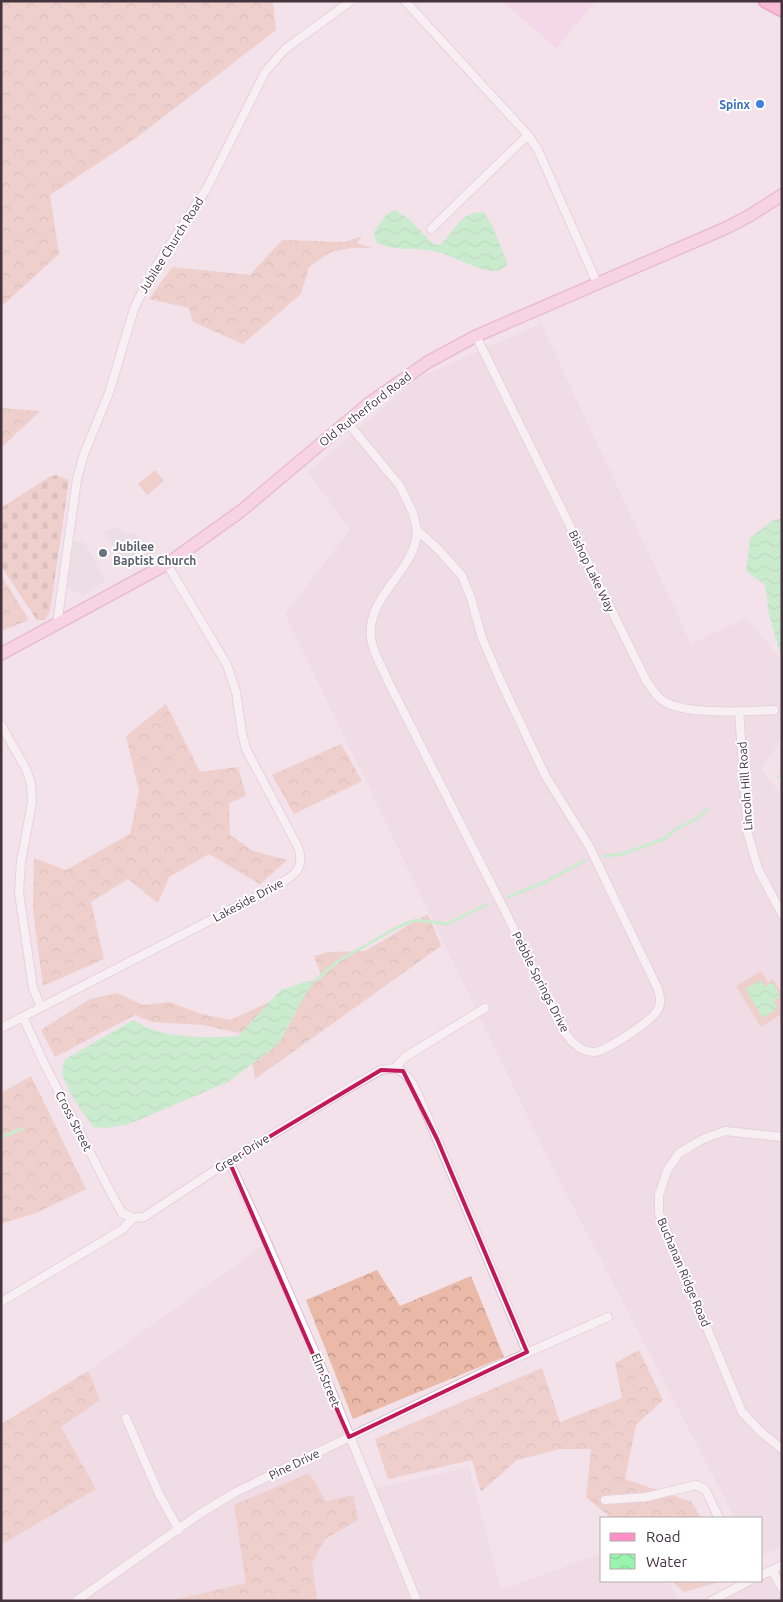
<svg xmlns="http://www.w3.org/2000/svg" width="783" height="1602" font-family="Ubuntu,sans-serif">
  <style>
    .residential { fill: #ebd4e0 }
    .commercial { fill: #f7cbe6 }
    .forest { fill: url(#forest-crowns) }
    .cemetery { fill: url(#cemetery-stones) }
    .garden { fill: #eab9a8 }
    .parking { fill: #e2dce0 }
    .water { fill: url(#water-waves) }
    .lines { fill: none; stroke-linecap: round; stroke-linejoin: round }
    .stream { stroke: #99f5ae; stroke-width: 3 }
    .street-casing { stroke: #d9bfcd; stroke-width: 10 }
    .secondary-casing { stroke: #dd92b3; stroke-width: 14 }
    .primary-casing { stroke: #eb58a0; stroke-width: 15 }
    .street { stroke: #fff; stroke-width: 8 }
    .secondary { stroke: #ffc0db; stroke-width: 11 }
    .primary { stroke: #ff8fc4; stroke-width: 12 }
    .marked { fill: none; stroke: #c2185b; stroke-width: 4; stroke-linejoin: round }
    .shop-dot { fill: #3f7fe0; stroke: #fff; stroke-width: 2 }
    .worship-dot { fill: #6b7280; stroke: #fff; stroke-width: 2 }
    .labels { text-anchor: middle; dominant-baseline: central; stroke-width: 4; stroke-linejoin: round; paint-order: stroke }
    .shop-label { font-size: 12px; font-weight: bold; fill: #366cbe; stroke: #fff; text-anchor: end }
    .street-label { font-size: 12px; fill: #45333d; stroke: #fff }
    .worship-label { font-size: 12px; font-weight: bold; fill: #5b616d; stroke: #fff; text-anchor: start }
  </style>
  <defs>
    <pattern id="forest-crowns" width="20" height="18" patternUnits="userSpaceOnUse" patternTransform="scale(1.25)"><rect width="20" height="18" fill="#eab9a8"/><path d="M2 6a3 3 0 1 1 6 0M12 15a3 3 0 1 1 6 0" fill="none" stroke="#bf978a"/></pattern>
    <pattern id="cemetery-stones" width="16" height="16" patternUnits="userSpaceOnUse" patternTransform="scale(1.25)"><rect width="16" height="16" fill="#eab9a8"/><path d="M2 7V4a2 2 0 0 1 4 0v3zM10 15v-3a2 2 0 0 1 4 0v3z" fill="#bf978a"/></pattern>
    <pattern id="water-waves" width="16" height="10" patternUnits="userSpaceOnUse" patternTransform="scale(1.25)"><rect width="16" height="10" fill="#99f5ae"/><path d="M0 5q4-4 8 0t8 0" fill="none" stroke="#85d297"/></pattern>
  </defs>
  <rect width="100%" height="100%" fill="#f3e2ea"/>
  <path class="residential" d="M541,324L691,644L746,618L782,660V738L761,770L782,795V1547L762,1555V1518H735L547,1156L285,614L350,530L308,472L418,378Z
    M272,1239L372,1489L469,1467L501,1590L602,1553V1581H668L679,1601H1V1545L96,1489L61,1426L100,1400L88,1371Z
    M782,1564V1601H698L746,1581H762V1574Z"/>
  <path class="commercial" d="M502,1H596L556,48Z"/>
  <path class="forest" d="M1,1H273L276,30L136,138L50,195L59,254L1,307Z
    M362,236L357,243L372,248H351L331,252L309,267L301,294L243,344L193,322L189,308L149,299L172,267L250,275L282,240L345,242Z
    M1,408L40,411L1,448Z
    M1,575L29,620L1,631Z
    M166,704L200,772L238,767L246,796L229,803L230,835L253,851L287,860L260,884L209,854L169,877L158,903L128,879L91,902L104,959L43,986L33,911L34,858L66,870L130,834L139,791L126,736Z
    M341,744L362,781L294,814L272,775Z
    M428,914L441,946L255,1079L248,1035L203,1025L152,1022L135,1015L55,1057L41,1030L90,999L117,993L143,1005L170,1002L198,1013L230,1020L322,978L314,956L329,952L365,951Z
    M31,1076L86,1189L36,1213L1,1224V1093Z
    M377,1270L400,1306L471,1276L504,1357L353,1419L306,1300Z
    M639,1350L663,1400L636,1425L625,1479L692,1502L701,1518H611L586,1497L591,1449H560L517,1460L481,1492L472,1460L388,1479L375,1439L542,1368L560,1422L622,1398L615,1363Z
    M88,1371L100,1400L61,1427L96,1489L1,1545V1424Z
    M309,1473L326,1501L353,1495L358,1520L325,1539L312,1563L317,1601H169L246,1583L234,1505Z
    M671,1581H722L684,1592Z"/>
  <path class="cemetery" d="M56,475L69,480L50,611L45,620H37L1,566V508L49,477Z"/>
  <path class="garden" d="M155,470L164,481L147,495L138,484Z
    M761,971L768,982L773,979L782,994V998L779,1000L782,1005V1014L761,1027L736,986Z"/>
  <path class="parking" d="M115,527L124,533L136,534L158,551L128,569L104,532Z
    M74,541L84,542L106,581L82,596L67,587Z"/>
  <path class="water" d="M395,210L409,219L432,243L440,245C455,232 461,209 484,213L492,225L508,265C503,268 499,271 493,271C473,269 457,257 437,252C417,246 395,253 376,242L374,232L387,214Z
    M782,518V653H780L769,614L765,585L746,571L750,538L772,521Z
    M760,980L765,987L772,982L781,996L774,1001L778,1008L763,1018L745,989Z
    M315,981L305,995L281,1040L270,1051L228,1082L129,1124L107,1128L93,1127L73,1098L62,1075L64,1060L133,1020C161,1039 205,1038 238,1036L281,990L304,982Z"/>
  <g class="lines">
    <path class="stream" d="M778,777L782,775
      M604,856L623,854L664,839L676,829L698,818L707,809
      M508,897L545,882L584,861
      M315,981L338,961L398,927L416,920L447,924L486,905
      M1,1137L22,1129"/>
    <defs>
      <path id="street" d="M405,1L528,135L538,150L597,283
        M431,229L528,135
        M476,336L647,682C652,688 656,696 662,700C683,716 747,711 774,710
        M347,422L400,486L413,513L417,530L438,549L462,576L471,598L482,638L502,684L545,775L589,846L658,989C660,997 662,1004 657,1011C651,1021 604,1053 593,1052C576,1051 567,1036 559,1023L506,913L388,681C382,667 373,653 371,638C366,594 417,571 417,530
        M57,624L77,479L84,454L109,393L134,309L150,275L207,188L265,72L285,49L351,1
        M739,711L748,834L758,869L782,914
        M1,725L26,769L31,784L32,802L21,862L19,892L33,988L41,1007
        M23,1017L44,1063L111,1193L122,1213L133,1218
        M1,1028L271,889C290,878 307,871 298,847L246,749L242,733L236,692L227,665L167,564
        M395,1068C411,1074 416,1091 423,1106L527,1352
        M782,1137L725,1131L703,1139L679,1153L667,1171L659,1195V1213L742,1412L761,1432L782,1449
        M229,1161L264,1236L327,1380L417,1601
        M1,1302L123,1229L133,1218L144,1217L229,1161L352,1086L381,1070L395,1068L405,1057L485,1008
        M126,1418L159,1494L179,1530
        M605,1500L646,1497L696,1485L705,1489L719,1518
        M772,1570L782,1588
        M762,1575L782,1565
        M76,1601L201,1513L236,1492L486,1371L608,1317
        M711,1601L749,1581"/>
      <path id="secondary" d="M1,654L167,564L241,511L368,404L428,362L476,336L726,228L749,216L782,195"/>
      <path id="primary" d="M765,1L782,10"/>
    </defs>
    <use href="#street" class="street-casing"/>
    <use href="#secondary" class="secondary-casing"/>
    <use href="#primary" class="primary-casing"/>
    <use href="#street" class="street"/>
    <use href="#secondary" class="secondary"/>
    <use href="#primary" class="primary"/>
  </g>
  <path d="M0 0H783V1602H0ZM381,1070L403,1071L437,1139L527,1352L349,1437L229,1161Z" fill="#f3e2ea" fill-opacity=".55" fill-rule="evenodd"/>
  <path class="marked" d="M381,1070L403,1071L437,1139L527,1352L349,1437L229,1161Z"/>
  <circle class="shop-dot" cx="760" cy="104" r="5"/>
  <circle class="worship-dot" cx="103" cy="553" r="5"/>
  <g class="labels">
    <g class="shop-label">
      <text x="750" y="104">Spinx</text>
    </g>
    <g class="street-label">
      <text transform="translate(171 245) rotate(-58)">Jubilee Church Road</text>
      <text transform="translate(365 409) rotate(-38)">Old Rutherford Road</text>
      <text transform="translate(592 571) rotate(64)">Bishop Lake Way</text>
      <text transform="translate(745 786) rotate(-94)">Lincoln Hill Road</text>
      <text transform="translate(248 900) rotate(-28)">Lakeside Drive</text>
      <text transform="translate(541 982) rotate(63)">Pebble Springs Drive</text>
      <text transform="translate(74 1121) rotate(63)">Cross Street</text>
      <text transform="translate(242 1153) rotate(-32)">Greer Drive</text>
      <text transform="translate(684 1272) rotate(67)">Buchanan Ridge Road</text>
      <text transform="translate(326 1380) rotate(68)">Elm Street</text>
      <text transform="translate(294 1464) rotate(-26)">Pine Drive</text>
    </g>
    <g class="worship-label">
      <text x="113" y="546">Jubilee<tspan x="113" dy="14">Baptist Church</tspan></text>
    </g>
  </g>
  <rect width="783" height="1602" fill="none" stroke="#45333d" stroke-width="5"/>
  <rect x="600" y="1517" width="162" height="65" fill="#ffffff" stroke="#b5adb1"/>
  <rect x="610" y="1533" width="25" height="8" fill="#ff8fc4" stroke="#b5adb1"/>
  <text x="646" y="1542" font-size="15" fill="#45333d">Road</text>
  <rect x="610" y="1554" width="25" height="15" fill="url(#water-waves)" stroke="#b5adb1"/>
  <text x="646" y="1567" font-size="15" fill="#45333d">Water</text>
</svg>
